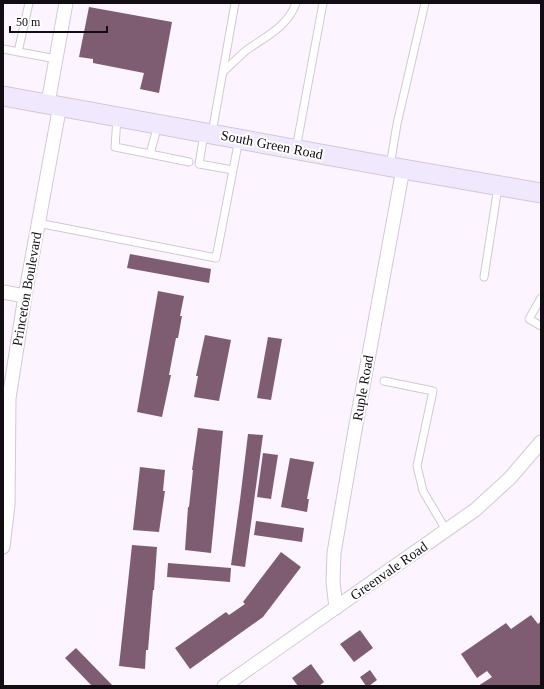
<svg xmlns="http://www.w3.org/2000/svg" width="544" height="689" font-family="Georgia,serif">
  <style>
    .building { fill: #7e5c72 }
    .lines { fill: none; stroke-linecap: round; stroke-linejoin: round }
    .service-casing { stroke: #d4c7d6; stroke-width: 9 }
    .minor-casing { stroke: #d4c7d6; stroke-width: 15 }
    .secondary-casing { stroke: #d4c7d6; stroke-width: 21 }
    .service { stroke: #fff; stroke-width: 7 }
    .minor { stroke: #fff; stroke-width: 13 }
    .secondary { stroke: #f0e9fd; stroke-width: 19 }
    .labels { text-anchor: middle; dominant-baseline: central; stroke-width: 4; stroke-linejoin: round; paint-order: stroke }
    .street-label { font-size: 14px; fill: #110d12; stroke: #fff }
  </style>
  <rect width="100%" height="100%" fill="#fcf4fe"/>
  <path class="building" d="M89,7L172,22L159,93L140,89L144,73L93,63V59L79,57Z
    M130,254L211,269L209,283L127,268Z
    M158,291L184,296L180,316H182L178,338H176L169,375H171L162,417L137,412Z
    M205,335L231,340L219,401L194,397L198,376H196Z
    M268,337L282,339L271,400L257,398Z
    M198,428L223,431L211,553L185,550L188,507H189L193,470H192Z
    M248,434L263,435L245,567L231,565L240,500Z
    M263,453L278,455L271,499L257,497Z
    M290,458L314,462L307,499H309L307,512L281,507Z
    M140,467L165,470L163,491H165L159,532L133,530Z
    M256,521L304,528L302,542L254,535Z
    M132,545L157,547L154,590H153L148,650H146L145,669L119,666Z
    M281,552L301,567L263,617L190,669L175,648L226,612L229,615L245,604L243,602Z
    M168,563L231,568L230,582L167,577Z
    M531,615L538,624L541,621V686H478L492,677L487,671L477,678L461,654L506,623L511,629Z
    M360,630L373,648L354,662L340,644Z
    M76,648L113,686H92L65,658Z
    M311,664L324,682L319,686H298L292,678Z
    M370,670L377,680L369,686H366L360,677Z"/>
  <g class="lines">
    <defs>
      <path id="service" d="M3,49L56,59
        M18,52L29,3
        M223,72C231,65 239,56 248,49C267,36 288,26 296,3
        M117,118L115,147L150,154
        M158,125L150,154L189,162
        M212,133L235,3
        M204,134L199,164L233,170
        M296,149L323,3
        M390,166L397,124L425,3
        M38,223L216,258L239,139
        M484,277L498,187
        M541,298L529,319L541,326
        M384,381L433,391L417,466L423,491L446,530"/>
      <path id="minor" d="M48,103L66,3
        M3,292L25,296
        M3,547L8,505L9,398L25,296L60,105
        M336,608L333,582L334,553L354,436L403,169
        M224,686L475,510L510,478L541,442"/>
      <path id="secondary" d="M3,96L403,169L541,193"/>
    </defs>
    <use href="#service" class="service-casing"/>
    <use href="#minor" class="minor-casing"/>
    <use href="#secondary" class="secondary-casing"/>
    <use href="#service" class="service"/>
    <use href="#minor" class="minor"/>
    <use href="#secondary" class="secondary"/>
  </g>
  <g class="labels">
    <g class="street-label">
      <text transform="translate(272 145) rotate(11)">South Green Road</text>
      <text transform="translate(27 289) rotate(-80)">Princeton Boulevard</text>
      <text transform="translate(363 388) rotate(-80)">Ruple Road</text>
      <text transform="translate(389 571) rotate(-35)">Greenvale Road</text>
    </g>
  </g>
  <rect width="544" height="689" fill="none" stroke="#110d12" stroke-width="8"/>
  <path d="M10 26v6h97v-6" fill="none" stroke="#110d12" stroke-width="2"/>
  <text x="16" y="26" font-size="12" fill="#110d12" stroke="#ffffff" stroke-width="3" paint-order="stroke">50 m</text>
</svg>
